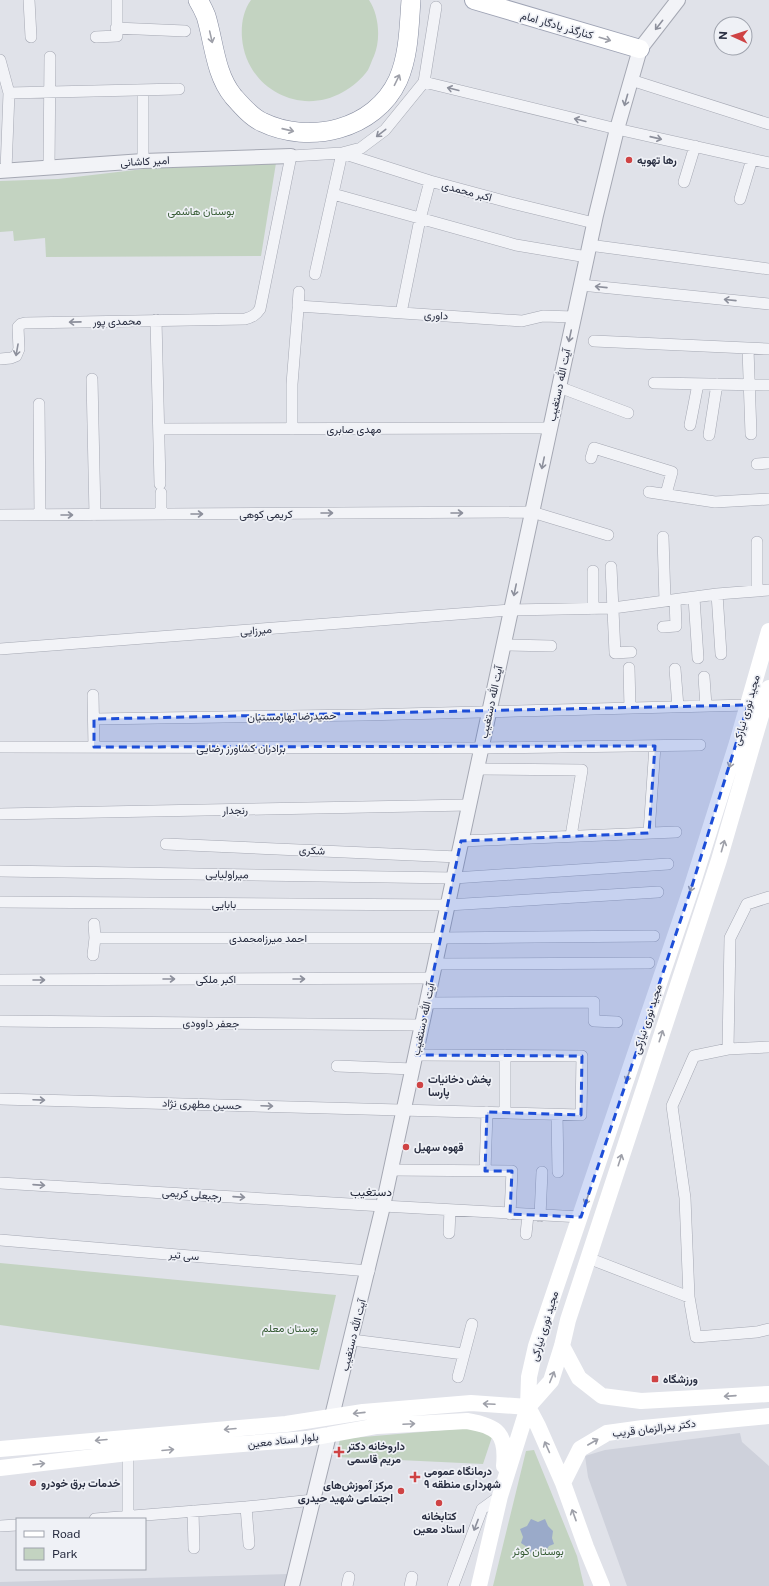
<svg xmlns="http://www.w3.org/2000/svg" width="769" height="1586" font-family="'Public Sans',Vazirmatn,sans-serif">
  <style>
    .built { fill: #ced1db }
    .green { fill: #c3d3c1 }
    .water { fill: #9aaac9 }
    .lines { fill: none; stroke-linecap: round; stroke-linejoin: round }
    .minor-casing { stroke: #a5a8b3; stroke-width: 12 }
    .tertiary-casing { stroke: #a5a8b3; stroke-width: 16 }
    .primary-casing { stroke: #9fa4b5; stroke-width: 20 }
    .trunk-casing { stroke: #878da0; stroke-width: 20 }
    .minor { stroke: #f2f3f7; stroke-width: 11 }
    .tertiary { stroke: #f2f3f7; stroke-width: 14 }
    .secondary { stroke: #fff; stroke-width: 16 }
    .primary { stroke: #fff; stroke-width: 18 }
    .trunk { stroke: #fff; stroke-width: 19 }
    .oneway { stroke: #8d909c }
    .oneway2 { stroke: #9ea0a9 }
    .marked { fill: #1d4ed8; fill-opacity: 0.2; stroke: #1d4ed8; stroke-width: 3; stroke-dasharray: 8 5; stroke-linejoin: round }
    .poi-dot { fill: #cf4344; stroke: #eff1f6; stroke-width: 1.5 }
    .labels { text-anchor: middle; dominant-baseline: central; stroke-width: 3.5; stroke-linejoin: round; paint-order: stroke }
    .street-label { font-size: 11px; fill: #282d40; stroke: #eff1f6 }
    .poi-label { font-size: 11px; font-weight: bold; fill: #282d40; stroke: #eff1f6; text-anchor: start }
    .park-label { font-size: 11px; fill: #375c35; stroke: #eff1f6 }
    .neighbourhood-label { font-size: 12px; fill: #1a1f31; stroke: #eff1f6 }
  </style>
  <rect width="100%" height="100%" fill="#e0e2e9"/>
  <path class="built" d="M740,1433L742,1442L769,1466V1586H627L588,1477L585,1456L605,1450Z
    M288,1574L284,1586H0V1582Z"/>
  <path class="green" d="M251,0H369C379,15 381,39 374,56C372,60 370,66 368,70C362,79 352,87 343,92C299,117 246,88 242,38C241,25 243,11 251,0Z
    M276,163L261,256L46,257L45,238L14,241L13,231L0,232V181L58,179L169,166Z
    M0,1263L336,1295L319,1370L0,1325Z
    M479,1427L492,1437L483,1464L336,1457L340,1439Z
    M534,1450L577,1556L584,1586H493L526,1451Z"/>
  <path class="water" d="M531,1519L538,1522L545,1519L548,1526L553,1531L552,1538L554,1544L549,1546L544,1553L536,1551L529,1554L527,1547L521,1543L523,1537L520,1529L527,1526Z"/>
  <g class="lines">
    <defs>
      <path id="minor" d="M29,0L31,37
        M116,28L185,31
        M96,37L117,36V0
        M0,60L9,93L6,170
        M631,80L769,124
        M424,82L617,129L769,163
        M9,93L179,89
        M143,161V90
        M49,167L50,57
        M684,182L695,146
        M333,194L516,245L587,257
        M740,199L752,159
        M589,245L769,269
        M315,274L342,153L430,181L508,202L594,223
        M581,285L769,304
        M299,292L298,306L522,321L543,316L574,317
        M401,313L420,219L430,181
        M156,320L160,484
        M594,341L769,349
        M748,349L751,434
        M0,359L11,358L16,356L19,349L18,327L21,324L25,323L245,319C252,317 256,315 260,309L291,156L342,153L361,148L385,130L424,82L436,7
        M92,379L95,515
        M654,383L769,385
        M559,387L628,413
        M39,404L40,515
        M690,425L698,384
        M159,429L550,428
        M292,429V384L298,309
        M709,435L717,384
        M591,458L594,448L672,472L666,494
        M757,464L769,463
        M649,492L715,502L769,499
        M161,493V514
        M0,515L532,512L608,535
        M663,537L665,601
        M757,542V591
        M611,567L615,653L631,652
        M717,594L721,654
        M694,598L698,658
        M593,609V571
        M663,627L676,626L675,600
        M504,645L551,646
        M0,649L511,610L613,608L717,594L769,590
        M629,668L630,708
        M675,669L678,707
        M704,677L706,706
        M93,695L94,747
        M94,719L363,715L748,705
        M0,747L482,748L700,745
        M477,769L582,770L571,836
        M0,814L469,805
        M649,833L655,746
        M461,841L676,832
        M166,844L458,857
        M0,871L454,878L668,864
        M769,897L747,904L730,938L728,1049L694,1056L672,1106L685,1198L689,1297L696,1337L757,1332L769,1329
        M0,902L448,905L658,892
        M95,938H441L654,936
        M93,955L95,938L94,924
        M435,964L649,963
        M0,980L432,978
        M427,1003L594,1002V1021L617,1022
        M0,1021L422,1025
        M728,1049L769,1047
        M505,1055V1113
        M337,1066L413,1069
        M0,1099L581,1115L582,1056L416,1055
        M557,1115L558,1172
        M391,1170L512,1171L510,1214
        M485,1171L487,1112
        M0,1183L383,1206L581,1217
        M540,1216L542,1172
        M449,1233L450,1210
        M526,1234L528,1215
        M0,1240L369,1271
        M588,1258L689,1297
        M352,1340L464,1354
        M458,1377L472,1324
        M246,1507L249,1544
        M193,1511L194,1548
        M95,1519L246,1507L313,1500
        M128,1519V1453
        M0,1526L17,1525
        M347,1586L349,1577
        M410,1586L412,1577
        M453,1586L482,1509L500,1496"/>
      <path id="tertiary" d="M0,171L143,161L291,156
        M332,1416L383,1206L596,215L617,129L640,49L678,0
        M292,1586L329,1435"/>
      <path id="primary" d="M474,0L640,49"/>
      <path id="trunk" d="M198,0C201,5 204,11 206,16C214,42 215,74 233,96C241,105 251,117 262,122C309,145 375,130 398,80C409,55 409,27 411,0"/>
    </defs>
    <use href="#minor" class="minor-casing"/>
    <use href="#tertiary" class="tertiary-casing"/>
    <use href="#primary" class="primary-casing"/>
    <use href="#trunk" class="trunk-casing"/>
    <use href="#minor" class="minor"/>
    <use href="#tertiary" class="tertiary"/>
    <path class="secondary" d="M562,1346L579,1378L602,1396L641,1401L769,1394
      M528,1407L551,1381L562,1346L568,1320L719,860L769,688
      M528,1407L538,1426L563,1483L586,1547L602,1586
      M0,1449L286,1424L363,1412L471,1403L528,1407
      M0,1468L128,1453L306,1439L377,1426L467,1421C498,1426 507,1434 504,1466
      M563,1483L580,1449L607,1433L643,1428L769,1416
      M479,1586L500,1496L528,1407L529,1377L536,1346L691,889L737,743L769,631"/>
    <use href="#primary" class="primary"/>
    <use href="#trunk" class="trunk"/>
  </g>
  <defs><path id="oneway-shaft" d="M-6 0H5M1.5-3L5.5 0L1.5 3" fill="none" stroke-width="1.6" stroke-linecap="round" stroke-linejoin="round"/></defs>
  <g class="oneway">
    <use href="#oneway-shaft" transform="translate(659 25) rotate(128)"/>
    <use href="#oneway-shaft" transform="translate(453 89) rotate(-166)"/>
    <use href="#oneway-shaft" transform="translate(626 100) rotate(106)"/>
    <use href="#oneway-shaft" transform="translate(580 120) rotate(-166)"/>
    <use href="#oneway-shaft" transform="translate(381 133) rotate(142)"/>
    <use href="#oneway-shaft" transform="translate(656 138) rotate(13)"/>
    <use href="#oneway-shaft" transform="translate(601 287) rotate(-174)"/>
    <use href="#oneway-shaft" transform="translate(730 300) rotate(-174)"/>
    <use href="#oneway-shaft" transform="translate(75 322) rotate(179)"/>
    <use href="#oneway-shaft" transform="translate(570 336) rotate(102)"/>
    <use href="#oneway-shaft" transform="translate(17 350) rotate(100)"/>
    <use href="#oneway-shaft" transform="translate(543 463) rotate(102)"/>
    <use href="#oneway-shaft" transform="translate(327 513)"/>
    <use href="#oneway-shaft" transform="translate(457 513)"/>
    <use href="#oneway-shaft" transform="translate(197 514)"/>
    <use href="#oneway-shaft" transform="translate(67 515)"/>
    <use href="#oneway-shaft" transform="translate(515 590) rotate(102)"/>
    <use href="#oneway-shaft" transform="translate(169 979)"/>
    <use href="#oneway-shaft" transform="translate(299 979)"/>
    <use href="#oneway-shaft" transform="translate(39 980)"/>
    <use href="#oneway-shaft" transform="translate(39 1100) rotate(2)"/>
    <use href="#oneway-shaft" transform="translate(267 1106) rotate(2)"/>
    <use href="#oneway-shaft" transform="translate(39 1185) rotate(4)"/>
    <use href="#oneway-shaft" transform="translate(239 1197) rotate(4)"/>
    <use href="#oneway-shaft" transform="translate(476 1525) rotate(111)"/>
  </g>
  <g class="oneway2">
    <use href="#oneway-shaft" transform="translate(211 37) rotate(77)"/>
    <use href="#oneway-shaft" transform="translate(605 39) rotate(16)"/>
    <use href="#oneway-shaft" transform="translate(397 80) rotate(-64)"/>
    <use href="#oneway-shaft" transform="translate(288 130) rotate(13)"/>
    <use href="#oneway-shaft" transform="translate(731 762) rotate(107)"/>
    <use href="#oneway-shaft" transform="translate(723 846) rotate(-74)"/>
    <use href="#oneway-shaft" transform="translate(692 886) rotate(108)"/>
    <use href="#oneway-shaft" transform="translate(661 1036) rotate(-72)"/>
    <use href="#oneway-shaft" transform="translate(628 1076) rotate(108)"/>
    <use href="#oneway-shaft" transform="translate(620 1160) rotate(-72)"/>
    <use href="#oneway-shaft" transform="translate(587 1199) rotate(109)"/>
    <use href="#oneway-shaft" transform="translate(552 1377) rotate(-68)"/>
    <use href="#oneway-shaft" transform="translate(730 1396) rotate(176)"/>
    <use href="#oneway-shaft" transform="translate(489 1404) rotate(-177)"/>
    <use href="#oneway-shaft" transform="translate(359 1413) rotate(174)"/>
    <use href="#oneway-shaft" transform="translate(409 1424) rotate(-3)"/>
    <use href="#oneway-shaft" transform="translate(230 1429) rotate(175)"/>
    <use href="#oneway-shaft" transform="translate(101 1440) rotate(175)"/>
    <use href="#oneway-shaft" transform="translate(593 1442) rotate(-30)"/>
    <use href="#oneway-shaft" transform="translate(547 1447) rotate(-114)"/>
    <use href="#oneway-shaft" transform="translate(168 1450) rotate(-5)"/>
    <use href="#oneway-shaft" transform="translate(39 1464) rotate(-7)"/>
    <use href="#oneway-shaft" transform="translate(574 1515) rotate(-110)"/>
  </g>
  <path class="marked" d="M748,705L691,889L581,1217L510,1214L512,1171H485L487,1112L581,1115L582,1056L416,1055L461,841L649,833L655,746L94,747V719Z"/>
  <g class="poi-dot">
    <circle cx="629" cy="160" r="4"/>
    <circle cx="420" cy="1085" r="4"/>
    <circle cx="406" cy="1147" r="4"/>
    <rect x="651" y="1375" width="8" height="8" rx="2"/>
    <path d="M337 1446h4v4h4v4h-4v4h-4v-4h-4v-4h4z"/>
    <path d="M413 1471h4v4h4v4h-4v4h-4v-4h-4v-4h4z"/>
    <circle cx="33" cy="1483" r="4"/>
    <circle cx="401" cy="1491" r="4"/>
    <circle cx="439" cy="1503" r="4"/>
  </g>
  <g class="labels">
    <g class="street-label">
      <text transform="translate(557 25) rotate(16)">کنارگذر یادگار امام</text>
      <text transform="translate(145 161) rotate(-3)">امیر کاشانی</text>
      <text transform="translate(467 191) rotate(15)">اکبر محمدی</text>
      <text transform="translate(436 315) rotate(3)">داوری</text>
      <text transform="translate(117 321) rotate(-1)">محمدی پور</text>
      <text transform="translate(559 385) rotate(-78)">آیت الله دستغیب</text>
      <text x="354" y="429">مهدی صابری</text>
      <text x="266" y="514">کریمی کوهی</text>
      <text transform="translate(256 630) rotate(-4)">میرزایی</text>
      <text transform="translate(491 702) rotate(-78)">آیت الله دستغیب</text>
      <text transform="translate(746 710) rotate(-74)">مجید نوری نیارکی</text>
      <text transform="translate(292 716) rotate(-1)">حمیدرضا بهارمستیان</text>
      <text x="241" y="748">برادران کشاورز رضایی</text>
      <text transform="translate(235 810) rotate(-1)">رنجدار</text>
      <text transform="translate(312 850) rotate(3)">شکری</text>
      <text transform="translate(227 874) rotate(1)">میراولیایی</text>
      <text x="224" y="904">بابایی</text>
      <text x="268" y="938">احمد میرزامحمدی</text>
      <text x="216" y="979">اکبر ملکی</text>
      <text transform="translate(423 1019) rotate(-78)">آیت الله دستغیب</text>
      <text transform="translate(647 1019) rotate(-72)">مجید نوری نیارکی</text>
      <text transform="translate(211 1023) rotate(1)">جعفر داوودی</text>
      <text transform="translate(202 1104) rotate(2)">حسین مطهری نژاد</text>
      <text transform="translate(192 1194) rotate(4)">رجبعلی کریمی</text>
      <text transform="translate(184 1255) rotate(5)">سی تیر</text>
      <text transform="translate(544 1326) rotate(-73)">مجید نوری نیارکی</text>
      <text transform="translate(353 1335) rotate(-76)">آیت الله دستغیب</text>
      <text transform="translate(654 1428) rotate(-7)">دکتر بدرالزمان قریب</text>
      <text transform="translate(283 1440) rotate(-6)">بلوار استاد معین</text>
    </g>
    <g class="poi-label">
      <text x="637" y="160">رها تهویه</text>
      <text x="428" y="1079">پخش دخانیات<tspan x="428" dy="13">پارسا</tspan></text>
      <text x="414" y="1147">قهوه سهیل</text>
      <text x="663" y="1379">ورزشگاه</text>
      <text x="347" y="1446">داروخانه دکتر<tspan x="347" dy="13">مریم قاسمی</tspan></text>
      <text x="424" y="1471">درمانگاه عمومی<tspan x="424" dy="13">شهرداری منطقه ۹</tspan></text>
      <text x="41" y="1483">خدمات برق خودرو</text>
      <text x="393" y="1485" text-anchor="end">مرکز آموزش‌های<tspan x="393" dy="13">اجتماعی شهید حیدری</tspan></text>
      <text x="439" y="1516" text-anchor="middle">کتابخانه<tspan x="439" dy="13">استاد معین</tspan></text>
    </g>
    <g class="park-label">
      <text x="201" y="211">بوستان هاشمی</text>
      <text x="290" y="1328">بوستان معلم</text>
      <text x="538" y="1551">بوستان کوثر</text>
    </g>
    <g class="neighbourhood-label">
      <text x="371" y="1192">دستغیب</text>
    </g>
  </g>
  <rect x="16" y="1518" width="130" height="52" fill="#eff1f6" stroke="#9fa3ad"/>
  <rect x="24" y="1531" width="20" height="6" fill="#ffffff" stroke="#9fa3ad"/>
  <text x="52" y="1538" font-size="12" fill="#282d40">Road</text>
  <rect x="24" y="1548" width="20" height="12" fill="#c3d3c1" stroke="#9fa3ad"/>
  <text x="52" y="1558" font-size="12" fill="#282d40">Park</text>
  <g transform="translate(733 36) rotate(273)"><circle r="19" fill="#eff1f6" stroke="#9fa3ad"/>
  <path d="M0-3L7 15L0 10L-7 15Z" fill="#cf4344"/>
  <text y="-6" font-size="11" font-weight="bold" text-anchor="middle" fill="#282d40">N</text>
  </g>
</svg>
